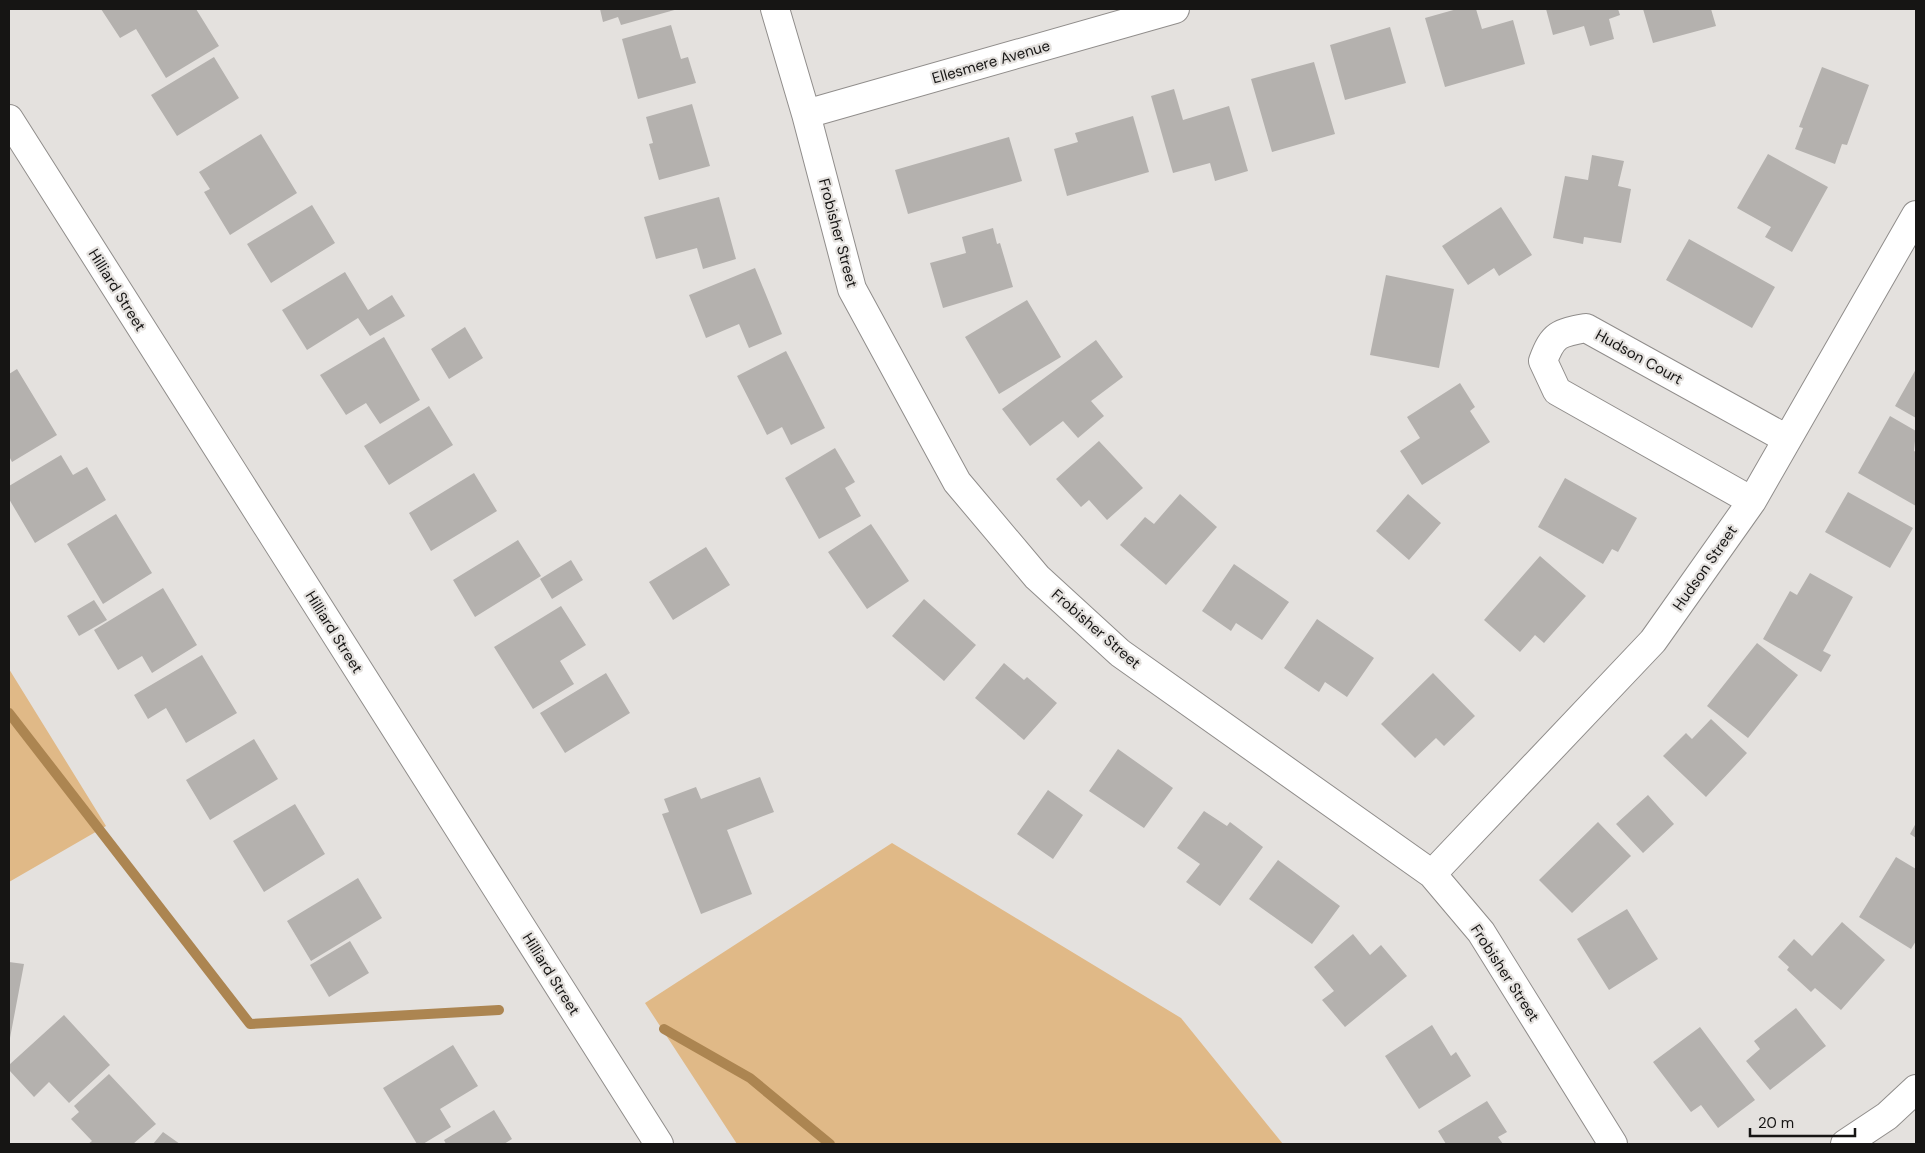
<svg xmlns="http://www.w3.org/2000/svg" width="1925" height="1153" font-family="'DM Sans',sans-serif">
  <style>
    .green { fill: #e0b987 }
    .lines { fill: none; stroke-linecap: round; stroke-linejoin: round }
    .stream { stroke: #ac8551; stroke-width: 10 }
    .building { fill: #b4b1ae }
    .minor-casing { stroke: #908d8b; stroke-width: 30 }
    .minor { stroke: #fff; stroke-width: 28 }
    .labels { text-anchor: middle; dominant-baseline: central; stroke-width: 4.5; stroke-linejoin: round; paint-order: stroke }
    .street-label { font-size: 15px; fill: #161514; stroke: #e4e1de }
  </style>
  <rect width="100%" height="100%" fill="#e4e1de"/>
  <path class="green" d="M9,669L106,826L9,882Z
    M892,843L1181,1018L1283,1144H737L645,1003Z"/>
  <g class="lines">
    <path class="stream" d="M9,713L250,1024L499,1010
      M664,1029L750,1078L830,1144"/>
  </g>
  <path class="building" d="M101,9H196L219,46L166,78L136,29L120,38Z
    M600,9H678L621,25L618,17L603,22Z
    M1457,9H1476L1482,29L1513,20L1525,64L1445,87L1425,18Z
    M1546,9H1618L1620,15L1609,19L1614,39L1590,46L1584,26L1553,35Z
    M1643,9H1711L1716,26L1653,43Z
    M671,25L681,59L688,57L696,83L638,99L622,39Z
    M1390,27L1406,83L1345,100L1330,45Z
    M214,57L239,98L177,136L151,95Z
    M1314,62L1335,134L1272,152L1251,79Z
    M1822,67L1869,85L1847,145L1842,144L1835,164L1795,149L1803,128L1799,127Z
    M1174,89L1183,120L1229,106L1248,171L1215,181L1210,163L1173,173L1151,96Z
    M692,104L710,166L659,180L649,144L653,143L646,117Z
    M1133,116L1149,172L1067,196L1054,149L1078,142L1075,133Z
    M261,134L297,193L230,235L204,192L210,189L199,172Z
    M1009,137L1022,181L908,214L895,170Z
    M1768,154L1828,187L1792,252L1765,237L1771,227L1737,208Z
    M1592,155L1624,161L1618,186L1631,189L1621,243L1584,237L1583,244L1553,238L1565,176L1588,180Z
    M719,197L736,259L703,269L697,248L656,259L644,217Z
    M312,205L335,243L271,283L247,244Z
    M1501,207L1532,255L1499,276L1494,268L1468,285L1442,246Z
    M993,228L997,244L1000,243L1013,287L943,308L930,263L966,253L962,237Z
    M1689,239L1775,287L1752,328L1666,280Z
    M755,268L782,334L749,348L739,324L706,338L689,295Z
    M345,272L368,310L392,295L405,316L370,336L358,318L307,350L282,310Z
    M1386,275L1454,289L1439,368L1370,355Z
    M1027,300L1061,357L999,394L965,337Z
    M465,327L483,358L449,379L431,349Z
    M384,337L420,400L380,424L366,403L346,415L320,375Z
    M1096,340L1123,377L1091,401L1104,416L1078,438L1063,421L1030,446L1002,409Z
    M786,351L825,428L791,445L782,427L767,435L737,376Z
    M17,369L57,435L12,462L9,456V374Z
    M1916,369V418L1895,406Z
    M1460,383L1475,407L1470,411L1490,442L1422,485L1400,451L1420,438L1407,417Z
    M429,406L453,445L389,485L364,446Z
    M1890,416L1916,431L1914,451L1916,452V506L1858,473Z
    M1099,441L1143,488L1107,520L1089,500L1081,507L1056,479Z
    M835,448L855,482L845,488L861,516L819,539L785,478Z
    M61,455L73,475L87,467L106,500L35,543L9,499V486Z
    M474,473L497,511L431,551L409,513Z
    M1565,478L1637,518L1618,552L1612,549L1603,564L1538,527Z
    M1848,492L1913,528L1890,568L1825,532Z
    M1180,494L1217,527L1166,585L1120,545L1145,517L1154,524Z
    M1408,494L1441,523L1409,560L1376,531Z
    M116,514L152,573L103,604L67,544Z
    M871,524L909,581L867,609L828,552Z
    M518,540L541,576L475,617L453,580Z
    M706,547L730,585L673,620L649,582Z
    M1540,556L1586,596L1544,643L1535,635L1520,652L1484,620Z
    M571,560L583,580L552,599L540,579Z
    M1234,564L1289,602L1262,640L1236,623L1231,631L1202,611Z
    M1810,573L1853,597L1823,651L1831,655L1821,672L1763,639L1790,591L1797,595Z
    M163,588L197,645L152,673L142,656L118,670L94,630Z
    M924,599L976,645L944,681L892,636Z
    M94,600L107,620L79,636L67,616Z
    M561,606L586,645L560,661L574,684L533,709L494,647Z
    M1317,619L1374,658L1347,697L1325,682L1319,692L1284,668Z
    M1757,643L1798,675L1748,738L1707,706Z
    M202,655L237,713L186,743L166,708L148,719L134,695Z
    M1004,663L1024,680L1027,677L1057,703L1024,740L975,698Z
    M606,673L630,713L565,753L540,713Z
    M1433,673L1475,716L1444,746L1436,738L1415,758L1381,724Z
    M1711,719L1747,753L1706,797L1663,756L1686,733L1692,739Z
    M254,739L278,779L210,820L186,780Z
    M1118,749L1173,788L1144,828L1089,791Z
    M760,777L774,812L727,830L752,894L701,914L662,814L669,812L664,799L696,787L701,799Z
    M1048,790L1083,815L1053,859L1017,834Z
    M1648,795L1674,824L1643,853L1616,824Z
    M295,804L325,854L264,892L233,841Z
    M1204,811L1227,826L1230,822L1263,847L1220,906L1186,882L1200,864L1177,848Z
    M1598,822L1631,856L1572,913L1539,880Z
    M1916,823V838L1910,834Z
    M1896,857L1916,869V941L1911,949L1859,917Z
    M1278,860L1340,906L1312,944L1249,899Z
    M358,878L382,918L311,961L287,921Z
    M1627,909L1658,959L1609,990L1577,939Z
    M1842,922L1885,960L1841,1010L1815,988L1811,992L1787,970L1789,967L1778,957L1794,939L1812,956Z
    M1353,934L1370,955L1381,945L1407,976L1345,1027L1322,1000L1334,991L1314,967Z
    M350,941L369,973L329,997L310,965Z
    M9,962L24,964L10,1038H9Z
    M1796,1008L1826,1046L1770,1090L1746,1061L1760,1049L1754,1041Z
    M64,1015L110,1065L69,1103L49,1082L34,1097L9,1070V1065Z
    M1432,1025L1451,1056L1456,1052L1471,1076L1419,1109L1385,1056Z
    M1700,1027L1755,1100L1718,1128L1701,1105L1691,1112L1653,1062Z
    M453,1045L478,1086L440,1109L451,1127L423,1144H417L383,1088Z
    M109,1074L156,1124L133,1144H88L92,1141L71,1119L79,1112L74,1106Z
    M1487,1101L1507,1132L1498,1137L1503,1144H1446L1438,1131Z
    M494,1110L512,1139L504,1144H446L444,1140Z
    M163,1132L180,1144H153Z"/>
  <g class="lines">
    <defs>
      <path id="minor" d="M775,9L806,114L852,289L957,482L1037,577L1120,653L1432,874L1481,932L1613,1144
        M806,114L1175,9
        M9,119L659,1144
        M1752,501L1557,391L1543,361C1553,334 1559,333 1586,328L1787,439
        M1432,874L1653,641L1752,501L1916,215
        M1845,1144L1887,1116L1916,1089"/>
    </defs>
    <use href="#minor" class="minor-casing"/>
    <use href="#minor" class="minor"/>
  </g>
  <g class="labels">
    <g class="street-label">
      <text transform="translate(991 62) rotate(-16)">Ellesmere Avenue</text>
      <text transform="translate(838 233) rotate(75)">Frobisher Street</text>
      <text transform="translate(117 290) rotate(58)">Hilliard Street</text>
      <text transform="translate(1639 357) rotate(29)">Hudson Court</text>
      <text transform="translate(1705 568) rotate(-55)">Hudson Street</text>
      <text transform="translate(1096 629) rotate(41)">Frobisher Street</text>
      <text transform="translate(334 632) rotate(58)">Hilliard Street</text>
      <text transform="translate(1505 973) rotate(57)">Frobisher Street</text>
      <text transform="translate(551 974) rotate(58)">Hilliard Street</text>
    </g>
  </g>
  <rect width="1925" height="1153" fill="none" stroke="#161514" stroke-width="20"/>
  <path d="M1750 1128v8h105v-8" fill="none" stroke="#161514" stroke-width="2.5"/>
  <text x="1758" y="1128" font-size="15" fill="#161514" stroke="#e4e1de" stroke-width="4" paint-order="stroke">20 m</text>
</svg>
